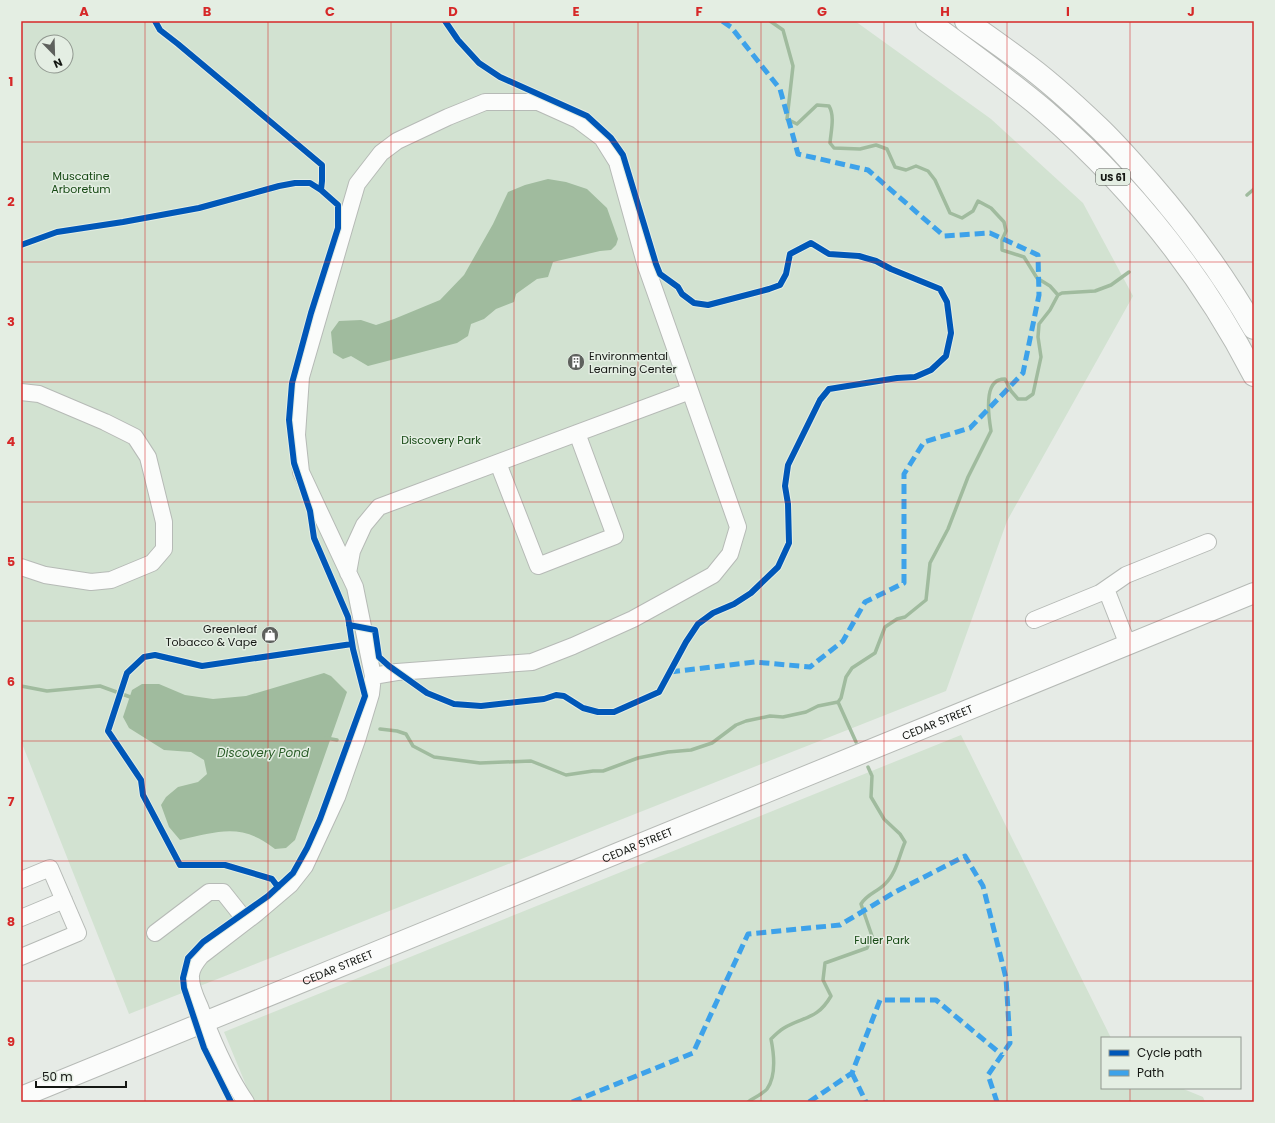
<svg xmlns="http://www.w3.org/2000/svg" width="1275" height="1123" font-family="Poppins,sans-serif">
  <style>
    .green { fill: #d2e2d1; fill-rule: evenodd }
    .water { fill: #a0bb9e }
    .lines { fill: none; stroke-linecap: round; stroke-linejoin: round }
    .stream { stroke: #a0bb9e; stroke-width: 3.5 }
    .minor-casing { stroke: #b6bab6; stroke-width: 18 }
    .major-casing { stroke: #b6bab6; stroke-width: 22 }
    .highway-casing { stroke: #b6bab6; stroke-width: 24 }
    .minor { stroke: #fbfcfb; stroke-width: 16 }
    .major { stroke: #fbfcfb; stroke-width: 20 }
    .highway { stroke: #fbfcfb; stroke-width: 22 }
    .quiet { stroke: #3da2ea; stroke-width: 5; stroke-dasharray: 10 5; stroke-linecap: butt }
    .cycleway-casing { stroke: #e4eee3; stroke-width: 8 }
    .cycleway { stroke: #0057b8; stroke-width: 6 }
    .grid { fill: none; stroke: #d62828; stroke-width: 1; stroke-opacity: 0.55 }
    .labels { text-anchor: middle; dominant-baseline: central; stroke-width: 3; stroke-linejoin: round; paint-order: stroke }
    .shield { fill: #e4eee3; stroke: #525851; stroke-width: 1 }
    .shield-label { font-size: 10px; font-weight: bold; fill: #141713 }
    .park-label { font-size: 11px; fill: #164914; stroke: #e4eee3 }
    .poi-label { font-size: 11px; fill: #141713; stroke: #e4eee3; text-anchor: start }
    .street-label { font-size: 11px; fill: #141713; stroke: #e4eee3 }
    .water-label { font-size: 12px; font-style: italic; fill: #2b5e29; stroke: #e4eee3 }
    .neatline { fill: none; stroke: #d62828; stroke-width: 1.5 }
    .grid-label { font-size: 13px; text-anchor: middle; font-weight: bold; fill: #d62828 }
  </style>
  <rect width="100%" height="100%" fill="#e6ebe6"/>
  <path class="green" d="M21,21H855L991,119L1083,203L1133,296L1007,521L946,691L129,1014L21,741ZM42,42H66V66H42Z
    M961,735L1111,1038H1102V1088H1181L1203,1097L1205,1102H253L224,1032Z"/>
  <path class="water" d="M548,179L566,182L587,189L607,208L618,239L616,245L611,250L600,251L553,262L548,277L537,279L516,294L514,302L496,309L484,319L471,324L468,336L457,343L368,366L351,356L343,359L333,353L331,332L339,321L361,320L376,325L394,319L440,300L464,275L493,224L508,192L525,185Z
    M324,673L331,676L347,692L295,840L286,848L275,849C241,822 218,832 180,840L169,827L161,805L166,797L178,787L198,782L207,774L204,760L191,752L164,750L129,728L123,717L132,690L142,684H159L185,695L213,699L246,696Z"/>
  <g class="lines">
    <path class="stream" d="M770,21L783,30L793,66L787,119L797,124L817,105L829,106C835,116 831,131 830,143L834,148L860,149L876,145L887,149L895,167L906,170L916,166L928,171L935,180L950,213L962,218L973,211L978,201L991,208L1004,222L1006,231L1002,240V250L1024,257L1037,278L1050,286L1058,295
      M1247,195L1254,189
      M21,686L47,691L100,686L133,698
      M838,702L856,742
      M380,729L397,731L406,734L413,746L434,757L480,763L531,761L566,775L593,771H603L638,758L668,752L691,750L712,743L736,725L746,721L770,716L783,717L806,712L818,706L838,702L841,698L846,677L852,668L875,653L885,627L897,619L905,617L926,600L930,563L948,529L968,477L991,431C989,419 984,385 999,380C1001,379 1003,379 1005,379L1011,391L1018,399H1026L1033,394L1041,357L1038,337L1039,324L1050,310L1058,295L1062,293L1095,291L1111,285L1129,272
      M326,738L337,740
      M748,1102C753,1098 763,1094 767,1089C777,1075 774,1054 771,1039C775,1035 779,1031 784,1028C804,1016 817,1020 831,996L823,980L825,963L867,948L872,936L861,904C867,894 877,892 885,884C896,874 899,856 905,842L900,834L884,819L871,797L872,776L868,767"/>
    <defs>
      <path id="minor" d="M21,392L39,394L105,422L135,437L148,457L164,522V549L152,563L111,580L91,582L45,575L21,567
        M498,463L538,566L615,536L577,433
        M348,573L352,551L364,525L379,507L690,391
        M1106,589L1128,645
        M1034,620L1100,593L1126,575L1208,542
        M21,880L50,868L78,933L21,957
        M21,918L64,900
        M155,933L209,892H223L246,921
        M246,1102C226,1073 212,1040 200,1007C196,998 191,988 191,978C190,969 196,962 201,956L257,913L290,885L305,866L337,797L358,737L371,694L373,676L355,587L301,472L297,435L301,377L357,184L381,153L397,141L448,117L485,102H538L578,120L602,138L617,162L645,263L738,527L730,554L713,575L633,619L573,646L532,662L397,672L373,676"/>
      <g id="major">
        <path id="s1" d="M21,1097L1254,593"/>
      </g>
      <path id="highway" d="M927,21C967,50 1007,79 1045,111C1130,185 1202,274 1254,375
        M966,21C984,34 1003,47 1020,60C1048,80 1074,104 1098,127C1117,145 1133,164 1150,183C1189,228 1224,276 1254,328"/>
    </defs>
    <use href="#minor" class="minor-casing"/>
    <use href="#major" class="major-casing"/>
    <use href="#highway" class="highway-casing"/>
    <use href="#minor" class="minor"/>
    <use href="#major" class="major"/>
    <use href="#highway" class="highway"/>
    <path class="quiet" d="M670,672L755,662L810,667L843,641L865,602L904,583V474L924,442L970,428L1023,373L1039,295L1038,255L990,233L944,236L868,170L798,154L780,89L731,27L722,21
      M852,1073L866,1102
      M572,1102L693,1053L748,934L840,925L895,892L965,856L983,886L1006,978L1010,1043L988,1075L997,1102
      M809,1102L852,1073L880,1000H936L1002,1055"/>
    <defs>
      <path id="cycleway" d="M155,21L160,30L178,44L322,165V181L321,190L338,205V228L311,313L292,383L289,420L294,463L310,511L314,538L348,617L353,649L365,696L320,819L307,848L293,873L268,896L203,942L188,958L183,978L184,988L204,1048L231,1102
        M21,245L57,232L123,222L199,208L279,186L295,183H310L321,190
        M349,625L375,630L379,657L389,666L427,693L454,704L481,706L544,699L556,695L564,696L583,708L598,712H614L659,692L686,642L698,624L713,613L734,604L751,593L778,567L789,543L788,504L785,486L788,465L820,400L829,389L897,378L915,377L931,370L946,356L951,333L947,302L940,289L891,269L876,261L859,256L829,254L811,243L790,254L786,274L780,285L769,289L708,305L694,303L682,294L678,287L660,274L656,264L623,155L611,138L587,116L500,77L479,63L458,40L445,21
        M278,887L272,879L225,865H180L143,795L141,780L108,731L127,673L144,657L155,655L202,666L352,644"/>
    </defs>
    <use href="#cycleway" class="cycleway-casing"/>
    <use href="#cycleway" class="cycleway"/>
  </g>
  <path class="grid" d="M145,21V1102M268,21V1102M391,21V1102M514,21V1102M638,21V1102M761,21V1102M884,21V1102M1007,21V1102M1130,21V1038M21,142H1254M21,262H1254M21,382H1254M21,502H1254M21,621H1254M21,741H1254M21,861H1254M21,981H1254M1130,1088V1102"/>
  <defs>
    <symbol id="building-disc" viewBox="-11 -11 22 22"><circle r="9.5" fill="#5e615d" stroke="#e4eee3"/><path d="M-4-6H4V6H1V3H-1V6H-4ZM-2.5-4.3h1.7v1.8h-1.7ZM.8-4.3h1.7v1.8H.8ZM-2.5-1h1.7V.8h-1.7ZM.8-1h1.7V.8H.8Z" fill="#fff"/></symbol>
    <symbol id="shop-disc" viewBox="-11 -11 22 22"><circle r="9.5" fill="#5e615d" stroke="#e4eee3"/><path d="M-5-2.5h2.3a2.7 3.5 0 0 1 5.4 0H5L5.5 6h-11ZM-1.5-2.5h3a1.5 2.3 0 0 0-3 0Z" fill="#fff"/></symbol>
  </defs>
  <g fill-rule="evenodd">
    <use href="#building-disc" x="566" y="352" width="20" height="20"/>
    <use href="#shop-disc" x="260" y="625" width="20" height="20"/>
  </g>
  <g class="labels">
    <rect class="shield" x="1096" y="169" width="34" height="16" rx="3"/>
    <g class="shield-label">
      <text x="1113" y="177">US 61</text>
    </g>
    <g class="park-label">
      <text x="81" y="176">Muscatine<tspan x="81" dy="13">Arboretum</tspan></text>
      <text x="441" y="440">Discovery Park</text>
      <text x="882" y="940">Fuller Park</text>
    </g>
    <g class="poi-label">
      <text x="589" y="356">Environmental<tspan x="589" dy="13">Learning Center</tspan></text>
      <text x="257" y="629" text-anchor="end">Greenleaf<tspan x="257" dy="13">Tobacco &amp; Vape</tspan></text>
    </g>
    <g class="street-label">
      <text stroke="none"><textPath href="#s1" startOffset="990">CEDAR STREET</textPath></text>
      <text stroke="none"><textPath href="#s1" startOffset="666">CEDAR STREET</textPath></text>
      <text stroke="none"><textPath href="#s1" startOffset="342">CEDAR STREET</textPath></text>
    </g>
    <g class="water-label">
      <text x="263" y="752">Discovery Pond</text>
    </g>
  </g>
  <rect width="1275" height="1123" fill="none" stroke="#e4eee3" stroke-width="44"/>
  <rect x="1101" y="1037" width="140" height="52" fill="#e4eee3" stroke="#919890"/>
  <rect x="1109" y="1050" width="20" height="6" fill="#0057b8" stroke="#919890"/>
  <text x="1137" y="1057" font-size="12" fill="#141713">Cycle path</text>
  <rect x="1109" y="1070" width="20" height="6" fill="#3da2ea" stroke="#919890"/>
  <text x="1137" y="1077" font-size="12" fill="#141713">Path</text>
  <g transform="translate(54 54) rotate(157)"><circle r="19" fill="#e4eee3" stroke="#919890"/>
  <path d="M0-3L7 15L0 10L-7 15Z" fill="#5e615d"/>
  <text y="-6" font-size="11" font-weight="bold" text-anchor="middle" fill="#141713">N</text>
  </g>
  <path d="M36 1081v6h90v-6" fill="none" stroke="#141713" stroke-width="2"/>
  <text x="42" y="1081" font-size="12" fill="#141713" stroke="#e4eee3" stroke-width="3" paint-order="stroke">50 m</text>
  <rect x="22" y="22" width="1231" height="1079" class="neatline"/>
  <g class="grid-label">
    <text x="84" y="16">A</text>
    <text x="207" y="16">B</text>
    <text x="330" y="16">C</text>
    <text x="453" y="16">D</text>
    <text x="576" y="16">E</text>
    <text x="699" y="16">F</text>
    <text x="822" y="16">G</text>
    <text x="945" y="16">H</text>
    <text x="1068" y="16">I</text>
    <text x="1191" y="16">J</text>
    <text x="11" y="86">1</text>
    <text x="11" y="206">2</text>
    <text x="11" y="326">3</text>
    <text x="11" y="446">4</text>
    <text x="11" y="566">5</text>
    <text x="11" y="686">6</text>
    <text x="11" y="806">7</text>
    <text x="11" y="926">8</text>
    <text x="11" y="1046">9</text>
  </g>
</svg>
